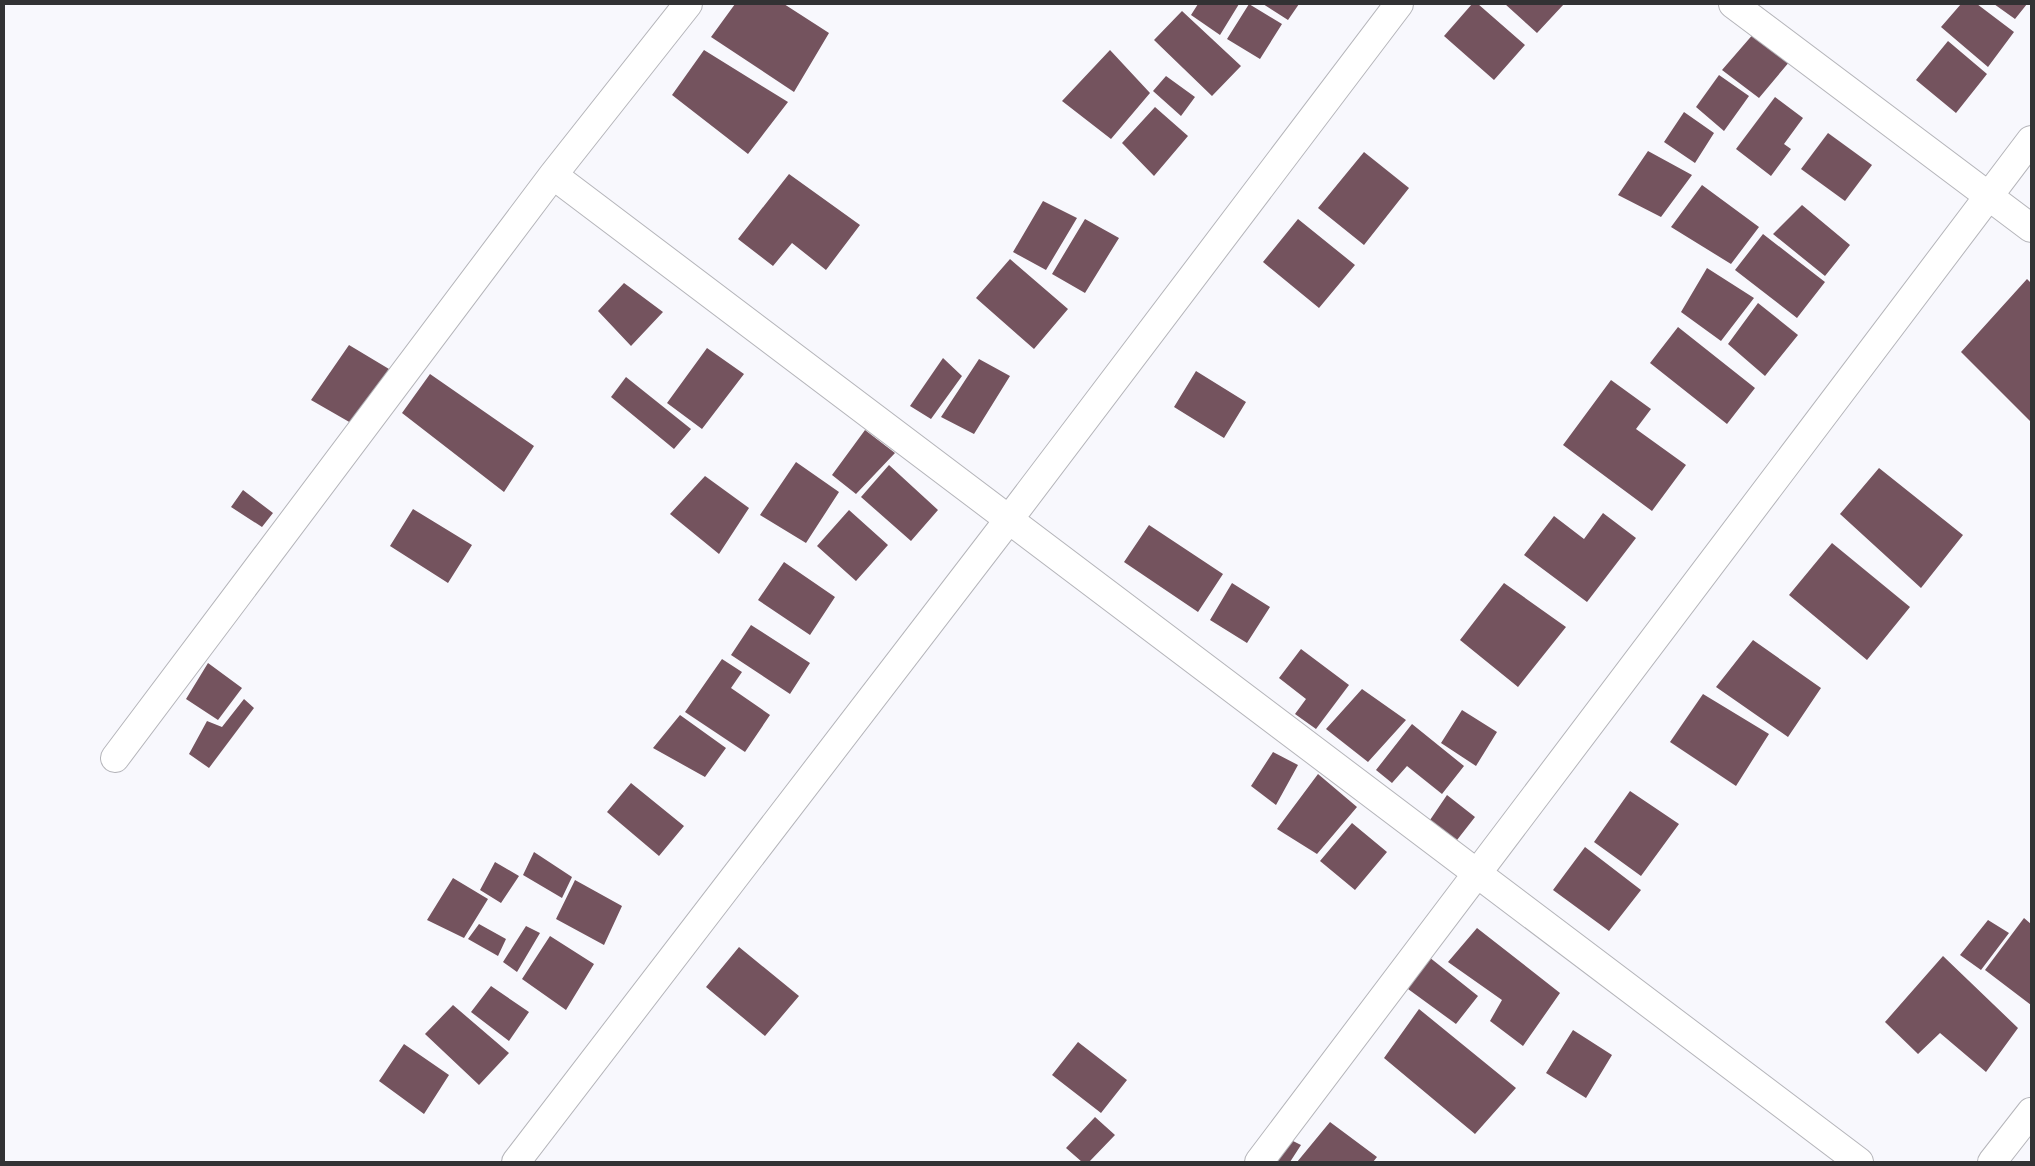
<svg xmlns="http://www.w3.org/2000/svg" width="2035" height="1166" font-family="Mulish,sans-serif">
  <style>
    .building { fill: #74535e }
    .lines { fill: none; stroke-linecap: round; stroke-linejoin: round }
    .minor-casing { stroke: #b5b5ba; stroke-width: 30 }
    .minor { stroke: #fff; stroke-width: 28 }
  </style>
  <rect width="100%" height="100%" fill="#f8f8fd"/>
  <path class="building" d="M735,4H784L829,33L794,92L711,37Z
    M1198,4H1239L1220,35L1191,15Z
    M1249,4L1282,24L1260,59L1227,39Z
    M1263,4H1299L1288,20Z
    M1472,4H1478L1525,45L1494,80L1444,36Z
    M1505,4H1564L1537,33Z
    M1961,4H1977L2014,32L1988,67L1941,27Z
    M1994,4H2027L2015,19Z
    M1182,11L1241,66L1212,96L1154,40Z
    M1755,32L1790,61L1759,98L1722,70Z
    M1948,41L1987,74L1956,113L1916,80Z
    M704,50L788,102L748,154L672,95Z
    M1110,50L1150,93L1111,139L1062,101Z
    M1719,75L1749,96L1724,131L1696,107Z
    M1166,76L1195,97L1181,116L1153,91Z
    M1775,97L1803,118L1784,144L1791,149L1771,176L1736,149Z
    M1155,107L1188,136L1154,176L1122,143Z
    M1684,112L1714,133L1695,163L1664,142Z
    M1828,133L1872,165L1845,201L1801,169Z
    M1648,151L1692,175L1661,217L1618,195Z
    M1364,152L1409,188L1364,245L1318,208Z
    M789,174L860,225L826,270L792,243L773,266L738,239Z
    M1702,185L1759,227L1731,264L1671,227Z
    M1043,201L1077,218L1046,270L1013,252Z
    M1802,205L1850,245L1825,276L1773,234Z
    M1085,219L1119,238L1085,293L1052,274Z
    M1298,219L1355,265L1319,308L1263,262Z
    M1763,234L1825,282L1797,318L1735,270Z
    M1010,259L1068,309L1034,349L976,298Z
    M1707,268L1754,298L1721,341L1681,312Z
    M2027,279L2031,283V422L1961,352Z
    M624,283L663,312L631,346L598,311Z
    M1758,303L1798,335L1765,376L1728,344Z
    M1678,327L1755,388L1727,424L1650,363Z
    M349,345L389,369L351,423L311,400Z
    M707,348L744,374L702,429L667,403Z
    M943,358L962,376L931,419L910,406Z
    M979,359L1010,376L974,434L941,417Z
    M1196,371L1246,402L1224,438L1174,407Z
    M430,374L534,446L504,492L402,413Z
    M626,377L691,429L674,449L611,397Z
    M1611,380L1651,409L1636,429L1686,465L1652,511L1563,445Z
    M865,430L895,453L856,494L832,475Z
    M796,462L839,492L806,543L760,515Z
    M889,465L938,510L911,541L861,497Z
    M1879,468L1963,535L1921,588L1840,514Z
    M705,476L749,508L719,554L670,514Z
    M243,490L273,513L262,527L231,507Z
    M413,509L472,545L448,583L390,546Z
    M849,510L888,545L856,581L817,546Z
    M1603,513L1636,538L1587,602L1524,555L1554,516L1584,539Z
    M1149,525L1223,574L1198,612L1124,562Z
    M1832,543L1910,607L1867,660L1789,595Z
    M784,562L835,597L810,635L758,600Z
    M1232,583L1270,607L1247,643L1210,620Z
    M1504,583L1566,627L1518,687L1460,640Z
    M751,625L810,663L790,694L731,655Z
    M1753,640L1821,688L1788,737L1716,687Z
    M1301,649L1349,685L1316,729L1295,714L1306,699L1279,678Z
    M722,659L742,672L731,688L770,715L745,752L685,712Z
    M208,663L242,688L218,720L186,699Z
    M1362,689L1406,720L1368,762L1326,729Z
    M1703,694L1769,734L1736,786L1670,742Z
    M244,699L254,708L209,768L189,754L207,721L222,727Z
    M1462,710L1497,732L1476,766L1441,743Z
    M680,715L726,748L705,777L653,748Z
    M1412,724L1464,766L1442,794L1407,766L1392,783L1376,770Z
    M1273,752L1298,765L1276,805L1251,786Z
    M1318,774L1357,807L1317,854L1277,829Z
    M631,783L684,826L659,856L607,812Z
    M1630,791L1679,824L1641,876L1594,842Z
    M1447,795L1475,817L1457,840L1430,820Z
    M1352,823L1387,852L1355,890L1320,861Z
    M1585,847L1641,890L1609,931L1553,890Z
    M534,852L572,877L562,898L523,875Z
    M495,862L519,876L501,903L480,890Z
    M453,878L488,899L464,938L427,920Z
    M575,880L622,906L604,945L556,919Z
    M2024,918L2031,924V1005L1985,970Z
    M1988,920L2009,933L1981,970L1960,955Z
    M479,924L506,939L498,956L468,939Z
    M526,926L540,933L517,972L503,962Z
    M1477,928L1560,993L1523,1046L1490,1021L1502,1000L1448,962Z
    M550,936L594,964L566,1010L522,979Z
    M739,947L799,996L765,1036L706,987Z
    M1943,956L2018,1028L1986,1072L1940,1033L1918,1054L1885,1022Z
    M1429,957L1478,996L1456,1024L1408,989Z
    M491,986L529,1012L509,1041L471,1012Z
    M453,1005L509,1053L479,1085L425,1034Z
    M1419,1009L1516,1088L1475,1134L1384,1058Z
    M1573,1030L1612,1055L1586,1098L1546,1073Z
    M1078,1042L1127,1080L1101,1113L1052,1075Z
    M404,1044L449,1075L424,1114L379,1081Z
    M1095,1117L1115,1135L1089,1162H1082L1066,1148Z
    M1330,1122L1377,1157L1373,1162H1297Z
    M1287,1138L1301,1145L1290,1162H1273Z"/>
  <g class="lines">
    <defs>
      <path id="minor" d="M1733,4L2031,228
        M553,175L1859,1162
        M115,758L553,175L688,4
        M516,1162L1010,518L1399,4
        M1259,1162L2031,140
        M1992,1162L2031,1112"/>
    </defs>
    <use href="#minor" class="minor-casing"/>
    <use href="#minor" class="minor"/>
  </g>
  <rect width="2035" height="1166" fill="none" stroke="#323234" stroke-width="10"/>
</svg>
